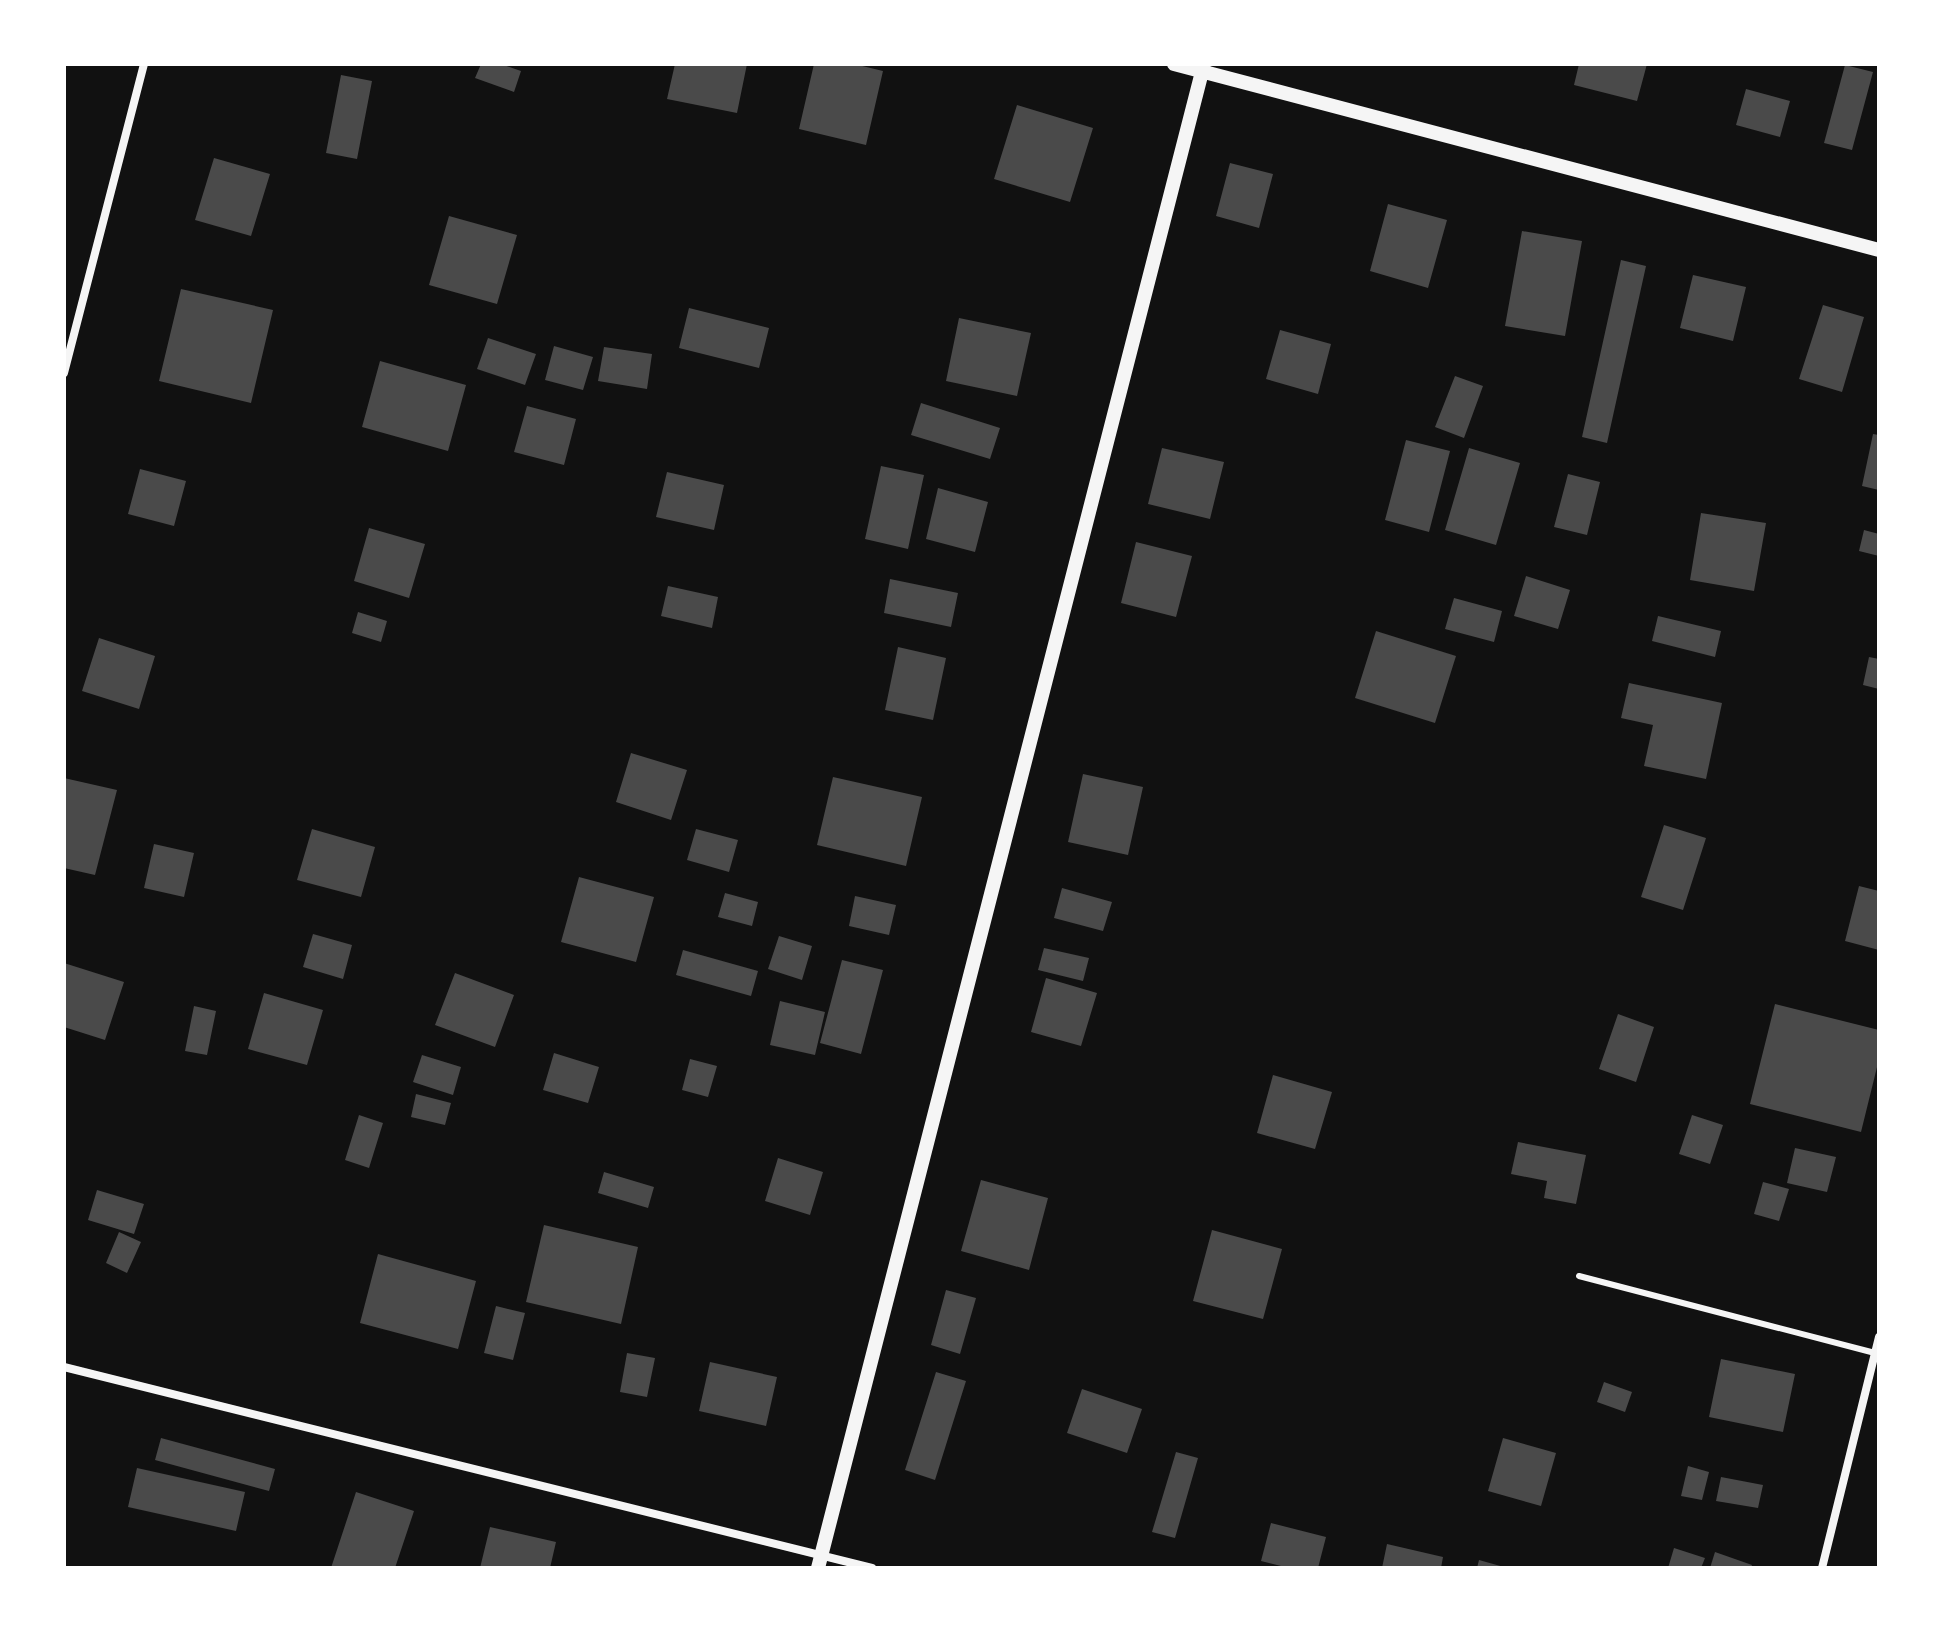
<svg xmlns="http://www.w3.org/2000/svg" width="1943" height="1632" font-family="Arial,sans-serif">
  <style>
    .building { fill: #4a4a4a }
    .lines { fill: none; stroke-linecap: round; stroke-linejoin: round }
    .service { stroke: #f5f5f5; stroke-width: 6 }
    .minor { stroke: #f5f5f5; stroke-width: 8 }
    .tertiary { stroke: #f5f5f5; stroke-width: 14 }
  </style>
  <rect width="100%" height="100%" fill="#111"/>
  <path class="building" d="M481,64H501L521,71L514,92L475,78Z
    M675,64H747L737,113L667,99Z
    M814,64H854L883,71L866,145L799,129Z
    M1579,64H1647L1637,101L1574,85Z
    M1845,65L1873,72L1852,150L1824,143Z
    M341,75L372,81L357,159L326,153Z
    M1746,89L1790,101L1780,137L1736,125Z
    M1017,105L1093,128L1070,202L994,179Z
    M214,158L270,174L251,236L195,220Z
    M1230,163L1273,174L1259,228L1216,216Z
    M1388,204L1447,220L1428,288L1370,271Z
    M449,216L517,235L497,304L429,285Z
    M1522,231L1582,241L1565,336L1505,326Z
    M1621,260L1646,266L1607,443L1582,437Z
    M1693,275L1746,287L1733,341L1680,328Z
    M181,289L273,310L251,403L159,381Z
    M1823,305L1864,317L1842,392L1799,379Z
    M689,308L769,328L759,368L679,348Z
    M959,318L1031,333L1017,396L946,381Z
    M1280,330L1331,344L1318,394L1266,379Z
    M488,338L536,354L525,385L477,369Z
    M554,346L593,357L583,390L545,380Z
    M604,347L652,354L647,389L598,381Z
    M380,361L466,385L448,451L362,427Z
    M1455,376L1483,386L1464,438L1435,427Z
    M921,403L1000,428L990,459L911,435Z
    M527,406L576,419L564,465L514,452Z
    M1873,434L1879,435V490L1862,486Z
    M1406,440L1450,451L1429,532L1385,520Z
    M1162,448L1224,462L1210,519L1148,504Z
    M1469,448L1520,463L1496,545L1445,530Z
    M881,466L924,475L908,549L865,539Z
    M140,469L186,481L174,526L128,514Z
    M667,472L724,485L714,530L656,517Z
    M1568,474L1600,482L1587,535L1554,527Z
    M938,488L988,502L975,552L926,539Z
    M1701,513L1766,523L1754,591L1690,580Z
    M369,528L425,544L409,598L354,581Z
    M1864,530L1879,534V556L1859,551Z
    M1136,542L1192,556L1176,617L1121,603Z
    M1526,576L1570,590L1558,629L1514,616Z
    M890,579L958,593L951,627L884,613Z
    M668,586L718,597L712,628L661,616Z
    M1454,598L1502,611L1494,642L1445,629Z
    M358,612L387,621L381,642L352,633Z
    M1658,616L1721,631L1715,657L1652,641Z
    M1376,631L1456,656L1435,723L1355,698Z
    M99,638L155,656L139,709L82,691Z
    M898,647L946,658L933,720L885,710Z
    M1869,657L1879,659V689L1863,685Z
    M1629,683L1722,703L1706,779L1644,766L1653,725L1621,718Z
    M631,753L687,770L671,820L616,802Z
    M1083,774L1143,787L1128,855L1068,842Z
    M833,777L922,797L906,866L817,845Z
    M64,778L117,790L95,875L64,868Z
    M1664,825L1706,838L1683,910L1641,897Z
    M312,829L375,847L361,897L297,880Z
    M696,829L738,840L729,872L687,860Z
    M154,844L194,853L184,897L144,888Z
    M579,877L654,897L636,962L561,942Z
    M1859,886L1879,891V950L1845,941Z
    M1062,888L1112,902L1103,931L1054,918Z
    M725,893L758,902L752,926L718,917Z
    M855,896L896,905L889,935L849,926Z
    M313,934L352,945L343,979L303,967Z
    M779,936L812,946L802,980L768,969Z
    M1044,948L1089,958L1083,981L1038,970Z
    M683,950L758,971L751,996L676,975Z
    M842,960L883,970L861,1054L820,1043Z
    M64,963L124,982L105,1040L64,1027Z
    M455,973L514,995L495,1047L435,1025Z
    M1046,978L1097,993L1081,1046L1031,1032Z
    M264,993L323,1010L307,1065L248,1049Z
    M780,1001L825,1012L815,1055L770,1045Z
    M1775,1004L1879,1030V1059L1861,1132L1750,1104Z
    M194,1006L216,1011L207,1055L185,1051Z
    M1618,1014L1654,1027L1636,1082L1599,1069Z
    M554,1053L599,1067L588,1103L543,1090Z
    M422,1055L461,1067L453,1095L413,1082Z
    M690,1059L717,1066L708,1097L682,1090Z
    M1273,1075L1332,1092L1315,1149L1257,1133Z
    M416,1094L451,1103L445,1125L411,1117Z
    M359,1115L383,1123L369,1168L345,1160Z
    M1692,1115L1723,1125L1710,1164L1679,1154Z
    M1518,1142L1586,1155L1576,1204L1544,1198L1547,1181L1511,1174Z
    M1795,1148L1836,1157L1827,1192L1787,1183Z
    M778,1158L823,1172L810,1215L765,1201Z
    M604,1172L654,1187L648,1208L598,1193Z
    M981,1180L1048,1198L1029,1270L961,1251Z
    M1763,1182L1789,1189L1779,1221L1754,1214Z
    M97,1190L144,1204L134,1234L88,1220Z
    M544,1225L638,1247L621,1324L526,1302Z
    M1212,1230L1282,1249L1263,1319L1193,1301Z
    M119,1232L141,1242L127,1273L106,1263Z
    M378,1254L476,1281L458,1349L360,1323Z
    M946,1290L976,1298L960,1354L931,1345Z
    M496,1306L525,1313L513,1360L484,1353Z
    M627,1353L655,1358L647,1397L620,1392Z
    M1721,1359L1795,1374L1783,1432L1709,1417Z
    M710,1362L777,1377L766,1426L699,1411Z
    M936,1372L966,1381L935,1480L905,1470Z
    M1604,1382L1632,1392L1625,1412L1597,1402Z
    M1082,1389L1142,1409L1127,1453L1067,1433Z
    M161,1438L275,1469L269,1491L155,1460Z
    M1503,1438L1556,1453L1541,1506L1488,1491Z
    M1176,1452L1198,1458L1175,1538L1152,1532Z
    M1688,1466L1709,1472L1702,1500L1681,1496Z
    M137,1468L245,1492L236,1531L128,1507Z
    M1721,1477L1763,1485L1758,1508L1716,1501Z
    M356,1492L414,1511L395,1568H331Z
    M1271,1523L1326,1537L1318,1568H1289L1261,1561Z
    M490,1527L556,1542L550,1568H480Z
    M1387,1544L1443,1557L1441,1568H1382Z
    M1674,1548L1705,1558L1701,1568H1668Z
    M1715,1552L1752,1565L1751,1568H1710Z
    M1479,1560L1504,1567V1568H1477Z"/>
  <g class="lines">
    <path class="service" d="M1579,1276L1875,1353"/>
    <path class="minor" d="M64,373L144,64
      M64,1367L872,1568
      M1822,1568L1879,1337"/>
    <path class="tertiary" d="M1174,64L1879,250
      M818,1568L1204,64"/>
  </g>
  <rect width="1943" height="1632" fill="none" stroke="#ffffff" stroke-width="132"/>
</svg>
